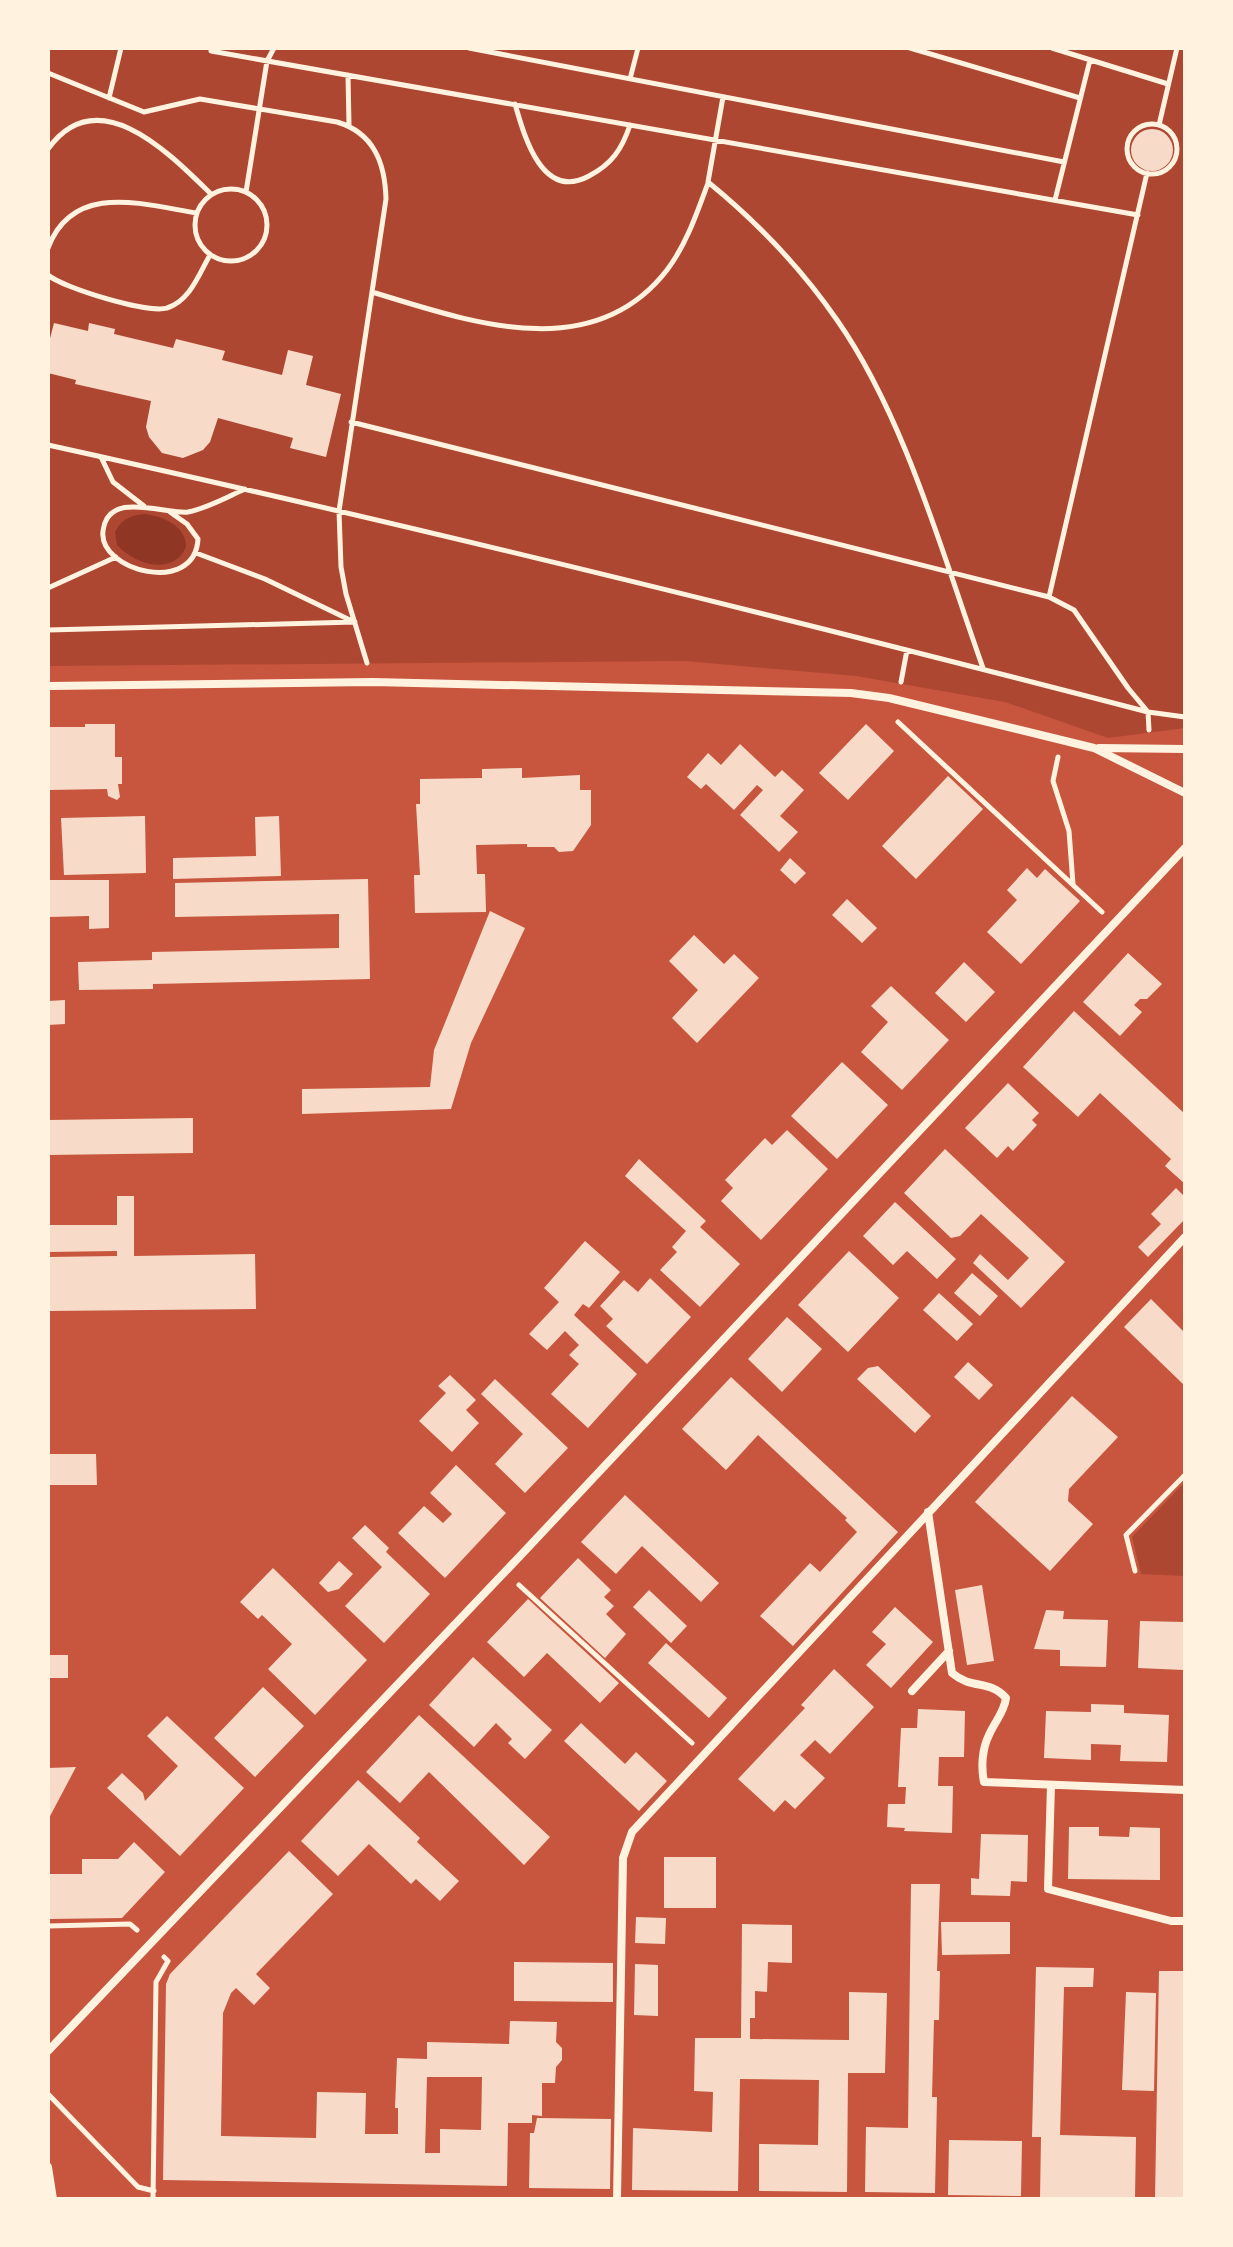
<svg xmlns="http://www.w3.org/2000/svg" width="1233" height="2247" font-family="Roboto,sans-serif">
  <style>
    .green { fill: #ae4732 }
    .water { fill: #8f3625 }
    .building { fill: #f7dbc8; fill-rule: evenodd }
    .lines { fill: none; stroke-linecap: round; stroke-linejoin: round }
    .path { stroke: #fff3e0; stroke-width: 5 }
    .minor { stroke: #fff3e0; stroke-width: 8 }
  </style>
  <rect width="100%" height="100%" fill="#c8553d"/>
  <path class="green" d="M48,48H1185V728L1108,738L1005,702L856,676L685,661L48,666Z
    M1185,1482V1576L1141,1574L1132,1537Z"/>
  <path class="water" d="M146,514C164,517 186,526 186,547C173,577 134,564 117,545L115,532C122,518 132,515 146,514Z"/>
  <path class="building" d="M1131 150a21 21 0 1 1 42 0a21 21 0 1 1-42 0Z
    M54,323L88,331L89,323L115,329L114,334L173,348L176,339L225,351L222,360L282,375L288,350L313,356L306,385L341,394L326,457L290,448L293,438L218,418L210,442L203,450L183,458L162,453L149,437L146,427L151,401L75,384L76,380L48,373V346Z
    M85,724H115V757H122V784H118L120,797L117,800L108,796L107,789L48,790V727H85Z
    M866,724L894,751L848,800L819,773Z
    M740,744L775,777L782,770L804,790L780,816L798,832L779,852L740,815L763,790L757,785L734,810L706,784L701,789L687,777L708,753L721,765Z
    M522,768V778L580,775V790H591V825L573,851L559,852L554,847H527V844L476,845L477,874H485L486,912L415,913L414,875H420L416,804H420V779L482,778V769Z
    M948,776L983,809L916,879L882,846Z
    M145,816L146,873L64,875L61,818Z
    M279,816L281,876L173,879V858L256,856L255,817Z
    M790,858L806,873L795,884L780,870Z
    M1027,868L1037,878L1045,869L1080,901L1021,964L987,932L1017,900L1007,890Z
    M368,879L370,979L153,984V989L79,990L78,962L152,960V952L339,948V914L175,917V883Z
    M48,880H109V928L89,929V916L48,917Z
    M847,899L877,928L862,943L832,915Z
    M490,911L525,928L471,1043L451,1109L302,1114V1089L430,1087L434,1050Z
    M694,935L724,964L734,954L759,978L697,1043L672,1018L698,990L669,961Z
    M1128,953L1162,984L1147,999H1140L1134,1005L1142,1012L1120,1036L1083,1002Z
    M964,962L995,992L966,1022L935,993Z
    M891,986L949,1040L902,1090L861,1052L888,1022L871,1006Z
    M65,1000V1024L48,1025V1001Z
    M1074,1011L1185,1114V1184L1165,1166L1171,1159L1100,1093L1078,1117L1023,1067Z
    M842,1062L888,1105L837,1159L791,1116Z
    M1008,1083L1039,1113L1032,1120L1037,1125L1013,1151L1008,1146L997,1158L965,1128Z
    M193,1118V1153L48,1155V1120Z
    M787,1130L828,1169L761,1240L721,1201L733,1188L725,1180L765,1138L772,1145Z
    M945,1149L1065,1262L1021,1308L973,1263L980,1254L1008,1280L1029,1258L981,1214L960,1236L951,1238L904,1193Z
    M639,1159L706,1221L700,1227L740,1264L700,1307L660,1270L677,1252L672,1247L686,1231L625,1176Z
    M1176,1188L1185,1197V1219L1148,1257L1138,1247L1161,1224L1151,1214Z
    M117,1196H134V1256L255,1254L256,1309L48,1311V1257L117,1256V1251L48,1252V1225H117Z
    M895,1202L956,1259L937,1279L907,1251L893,1265L863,1236Z
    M585,1241L620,1272L589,1308L583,1304L574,1315L637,1374L588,1428L551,1394L579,1364L569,1355L579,1345L565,1331L547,1350L529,1334L559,1302L544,1288Z
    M849,1251L899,1298L848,1352L798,1305Z
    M972,1273L998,1296L980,1316L954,1293Z
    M650,1278L691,1317L647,1364L606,1326L613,1319L600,1306L624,1280L638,1292Z
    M939,1293L973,1324L957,1341L923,1310Z
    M1151,1299L1185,1333V1386L1124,1327Z
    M787,1317L822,1349L782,1392L748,1359Z
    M968,1362L993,1385L979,1400L954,1377Z
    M878,1366L931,1416L915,1433L857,1379L868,1368Z
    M450,1375L476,1400L466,1410L479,1423L452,1452L419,1421L446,1393L438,1386Z
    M731,1377L898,1532L793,1646L760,1616L810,1563L820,1572L857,1532L845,1520L847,1518L758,1435L726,1470L682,1429Z
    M495,1379L568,1448L525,1493L495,1464L523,1434L481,1394Z
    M1072,1396L1118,1437L1069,1489L1068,1501L1093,1524L1050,1571L975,1502Z
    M48,1454H96L97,1485H48Z
    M456,1465L506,1513L445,1578L398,1533L424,1506L443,1523L452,1514L430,1493Z
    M625,1495L719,1583L701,1602L642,1546L616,1574L581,1542Z
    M365,1525L389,1548L386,1552L430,1594L384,1643L345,1606L382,1567L352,1538Z
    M578,1558L611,1590L604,1597L614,1606L606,1614L626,1634L605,1658L540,1598Z
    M339,1561L353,1574L339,1589L328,1592L319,1583Z
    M273,1568L367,1660L315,1715L268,1669L292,1644L262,1615L258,1619L240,1602Z
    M982,1585L994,1661L967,1665L955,1590Z
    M649,1590L687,1626L671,1643L633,1607Z
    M528,1599L619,1683L600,1703L547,1653L524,1677L487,1642Z
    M895,1607L933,1642L891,1688L866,1665L886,1644L872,1632Z
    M1046,1610L1064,1611L1063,1619L1108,1620L1106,1667L1060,1666V1650L1034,1649Z
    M1140,1621L1185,1622L1184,1670L1138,1668Z
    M666,1643L727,1698L709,1718L648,1663Z
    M48,1655H68V1678H48Z
    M473,1657L552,1730L525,1759L508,1743L512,1739L496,1723L474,1747L429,1705Z
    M834,1669L874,1707L830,1754L815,1740L800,1755L825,1778L795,1809L785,1800L774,1812L738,1779L805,1708L801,1705Z
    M263,1687L304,1726L255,1777L214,1738Z
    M1091,1704L1124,1705V1713L1169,1715L1167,1762L1120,1761L1121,1745L1091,1744V1760L1044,1758L1046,1711L1091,1712Z
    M918,1709L965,1711L964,1757H939L938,1786H953L952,1833L904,1831L905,1828L887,1827L888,1804H905L906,1787H898L901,1728H917Z
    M419,1715L550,1837L524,1865L429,1772L400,1803L366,1772Z
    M167,1716L244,1788L180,1856L107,1788L122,1773L143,1793L145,1801L178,1766L147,1736Z
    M581,1723L625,1764L636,1752L667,1781L639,1811L564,1741Z
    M76,1767L48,1820V1768Z
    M358,1780L420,1838L417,1842L459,1881L440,1901L416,1879L411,1884L369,1844L338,1876L301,1841Z
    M1069,1827H1099V1836L1129,1837L1130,1827L1160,1828V1880L1068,1879Z
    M981,1834L1028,1835L1027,1882L1011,1881L1010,1896L971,1895V1878L979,1879Z
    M134,1842L165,1872L122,1918L48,1919V1874H82V1859H118Z
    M289,1851L333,1894L256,1974L270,1988L254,2005L236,1988L231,1993L223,2013L221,2136L316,2138L317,2092L366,2093L365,2134H398V2108H395L397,2058L427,2059V2042L509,2044L510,2021L557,2022L556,2042L562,2048V2060L556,2067L555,2083H542V2116L532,2115V2123H508L507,2186L163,2180L166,1984L170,1974ZM427,2077H482L481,2130L440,2129V2153H425Z
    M664,1857H716V1908H664Z
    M911,1884H940L937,1971H940L939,2020H934L932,2097H937L935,2193L865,2192L866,2127L908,2128Z
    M636,1917L666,1918L665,1944L635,1943Z
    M941,1922H1010V1954L942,1955Z
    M742,1924L792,1925V1963L768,1962L767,1992L755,1991V2018H750V2039L849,2040V1992L887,1993L885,2073H848L847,2192L759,2191V2144L818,2145L819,2080L740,2079L738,2191L632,2190L633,2128L712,2132L713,2092L694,2091L695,2038H741Z
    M514,1962L613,1963V2002L514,2001Z
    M635,1964L658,1965V2016L634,2015Z
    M1036,1967L1094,1968L1093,1987H1064L1060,2135L1136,2137L1135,2199L1040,2198L1041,2137H1032Z
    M1159,1971H1185V2199H1155Z
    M1126,1992L1156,1993L1154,2091L1122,2090Z
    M537,2118L611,2119L610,2189L529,2188L530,2133H534Z
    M949,2140L1022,2141L1021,2196L948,2195Z"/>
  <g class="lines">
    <path class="path" d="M212,48L211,51L1138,215
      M469,48L1064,162
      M910,48L1080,98
      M1052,48L1168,84
      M48,73L144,112L200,99L337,122C374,133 385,163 386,199L339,511L341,567L346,594L367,663
      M348,75L349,125
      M630,79L638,48
      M723,97L708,182C757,222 801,268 837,320C905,417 943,556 983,668
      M109,98L121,48
      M515,104C525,139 543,201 589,176C612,164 622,149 630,125
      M1127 149a25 25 0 1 1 50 0a25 25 0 1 1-50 0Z
      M1159,125L1177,48
      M48,149C98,79 170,154 211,194
      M195 225a36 36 0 1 1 72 0a36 36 0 1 1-72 0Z
      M246,192L267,61L274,48
      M1055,200L1090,60
      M48,248C73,182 142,204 196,213
      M48,275C63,288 149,314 167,308C190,301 199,274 210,255
      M372,292C468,321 592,367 667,270C686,245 697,213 708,183
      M351,422L1049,597L1074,610L1128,688L1148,712L1149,730
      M48,445C416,526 783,617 1148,712L1185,717
      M101,457L113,482L144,506
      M170,512L187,524L198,539C195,596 98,571 103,531C108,489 165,515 188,512C208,508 227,497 245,489
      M196,553L265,579L352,621
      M48,588L116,557
      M1049,597L1147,173
      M48,630L355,622
      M901,682L907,650
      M898,722L1102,912
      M1058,757L1053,781L1069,831L1073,884
      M1135,1571L1126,1535L1185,1475
      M519,1585L692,1743
      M48,1926L130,1924L137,1930
      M48,2094L138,2187L154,2191
      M153,2199L156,1982L168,1961L164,1957"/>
    <path class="minor" d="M48,686L373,682L851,693L889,698L1094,748L1185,793
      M1099,748L1185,749
      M928,1512L952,1673C972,1690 989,1679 1006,1698C1004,1713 995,1721 989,1735C982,1749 981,1767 984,1782L1185,1790
      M912,1691L949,1651
      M1051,1785L1048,1889L1171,1921H1185
      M48,2051L521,1555L1185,848
      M48,2167L53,2199
      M617,2199L623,1858L632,1832L1185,1237"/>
  </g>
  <rect width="1233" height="2247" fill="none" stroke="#fff3e0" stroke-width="100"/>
</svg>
